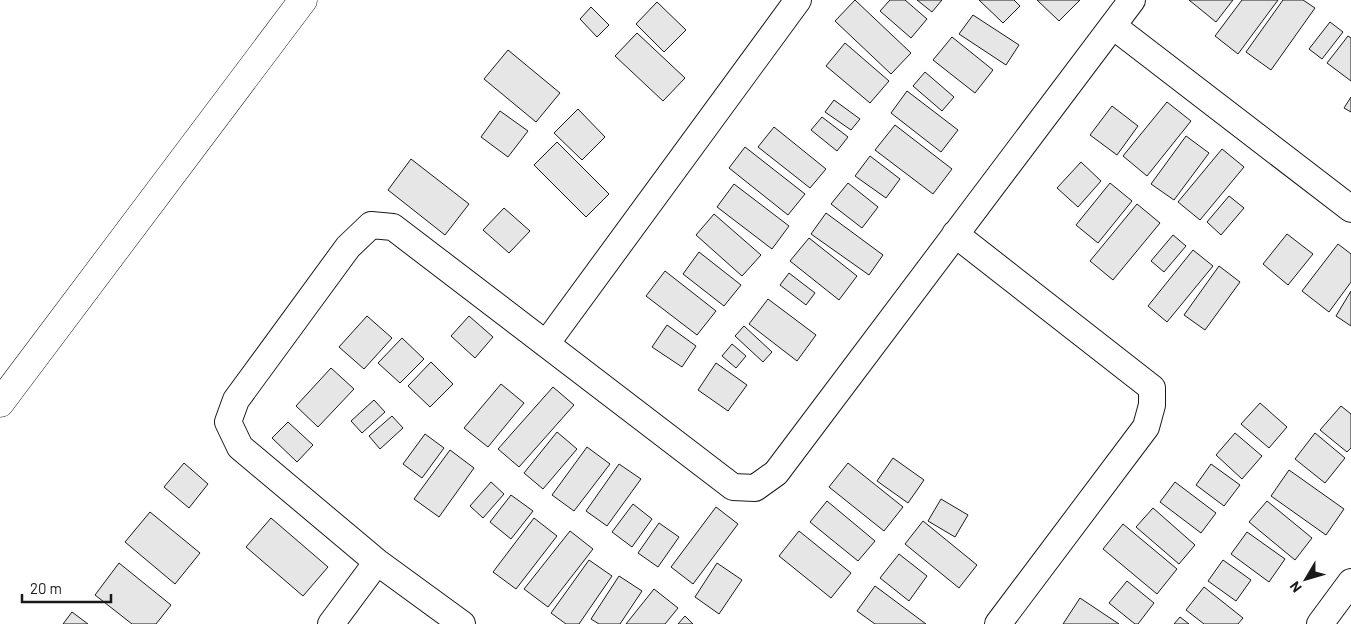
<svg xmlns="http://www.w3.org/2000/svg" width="1351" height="624" font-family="Barlow,sans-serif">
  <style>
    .building { fill: #e6e6e6; stroke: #1a1a1a }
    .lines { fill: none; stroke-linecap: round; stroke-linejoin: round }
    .street-casing { stroke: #1a1a1a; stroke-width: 28 }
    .secondary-casing { stroke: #1a1a1a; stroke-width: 29 }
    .street { stroke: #fff; stroke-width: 26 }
    .secondary { stroke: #fff; stroke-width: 28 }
  </style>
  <rect width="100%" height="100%" fill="#fff"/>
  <path class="building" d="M855,0L911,53L891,74L835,21Z
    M890,0H905L927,19L911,38L880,11Z
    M917,0H942L932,12Z
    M979,0H1014L1020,6L1003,23Z
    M1037,0H1080L1059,21Z
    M1189,0H1233L1216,22Z
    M1242,0H1278L1238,54L1215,36Z
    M1283,0H1303L1315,8L1271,70L1246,52Z
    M657,2L686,30L664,52L636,24Z
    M591,7L609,25L597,37L580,19Z
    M973,15L1019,45L1006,65L959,34Z
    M1330,22L1343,32L1322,59L1309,49Z
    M637,33L685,78L663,101L615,56Z
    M1348,36L1351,38V81L1327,63Z
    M952,37L993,70L975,93L933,60Z
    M845,43L889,81L870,103L826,66Z
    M508,50L560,93L536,122L484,79Z
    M925,72L954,97L942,111L913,86Z
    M907,91L958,130L941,152L891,113Z
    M1351,97V112L1344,108Z
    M834,100L860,119L851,130L825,112Z
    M1167,102L1191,121L1147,176L1123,156Z
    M1112,106L1138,126L1117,155L1090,135Z
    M578,109L605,137L582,160L554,133Z
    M500,111L528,131L508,157L481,137Z
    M822,117L848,137L837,151L811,130Z
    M895,125L952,169L933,194L875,150Z
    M774,127L826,169L810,188L758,147Z
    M1186,136L1209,153L1174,200L1151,184Z
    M557,142L609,194L586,217L534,165Z
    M745,147L805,194L788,215L729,168Z
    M1222,149L1244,167L1200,220L1178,202Z
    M870,156L900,179L886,198L855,176Z
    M411,159L469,204L445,235L388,190Z
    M1081,162L1101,181L1078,207L1057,188Z
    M848,183L878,207L862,228L831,204Z
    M1110,183L1132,201L1098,243L1076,225Z
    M734,184L789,226L772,249L717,207Z
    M1229,196L1244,208L1221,235L1207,222Z
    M1137,204L1160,223L1113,280L1090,261Z
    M504,208L530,231L509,253L483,230Z
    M826,213L883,255L869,275L811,234Z
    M714,214L761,255L742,276L696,235Z
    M1287,234L1313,254L1288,285L1263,264Z
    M1173,235L1186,246L1164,272L1151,261Z
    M809,238L857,276L839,300L790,261Z
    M1338,244L1351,254V282L1329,312L1302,291Z
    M1193,250L1213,266L1167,322L1148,306Z
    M699,252L741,285L724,306L683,274Z
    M1219,266L1240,282L1205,330L1184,315Z
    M665,271L716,311L697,335L646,296Z
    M789,273L815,293L806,305L780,285Z
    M1351,291V326L1336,316Z
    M768,299L816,335L797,361L749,324Z
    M367,316L392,338L364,369L339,347Z
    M469,316L493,337L475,358L451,336Z
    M667,325L696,346L682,367L652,347Z
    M744,326L772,352L763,362L735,336Z
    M402,338L424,359L400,383L378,363Z
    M732,344L746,356L736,368L722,356Z
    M431,362L453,384L430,407L408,386Z
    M716,363L747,385L728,411L698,390Z
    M331,368L354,389L318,427L296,406Z
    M501,384L524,403L488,447L464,428Z
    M553,387L574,405L519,467L498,449Z
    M374,400L385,412L362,433L351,421Z
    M1260,403L1287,427L1269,448L1241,424Z
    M1341,406L1351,414V448L1347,452L1320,430Z
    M392,416L403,428L380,449L369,436Z
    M288,422L313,445L297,462L272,438Z
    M557,432L577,449L543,489L524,473Z
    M1235,433L1262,456L1242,479L1216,455Z
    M1315,433L1345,458L1325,483L1295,459Z
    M425,434L444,448L422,478L403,464Z
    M587,447L610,464L574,511L552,495Z
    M450,450L474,468L439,517L414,499Z
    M893,458L924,480L908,503L877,481Z
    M184,463L208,484L189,508L164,487Z
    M848,463L903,507L884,531L829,487Z
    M619,464L641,479L607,526L586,511Z
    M1211,464L1240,485L1224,506L1196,485Z
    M1289,470L1344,509L1326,535L1271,496Z
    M491,482L504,494L483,518L470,506Z
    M1175,482L1216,513L1201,533L1160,502Z
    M511,495L533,511L511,539L490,522Z
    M941,499L968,515L955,537L928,521Z
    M827,501L875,541L858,561L810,522Z
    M1267,501L1312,538L1295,560L1249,522Z
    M633,504L652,519L632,547L612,532Z
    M716,507L738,524L693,584L671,567Z
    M1153,508L1195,545L1179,564L1136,527Z
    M150,512L200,553L175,584L125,542Z
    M271,518L328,567L303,596L246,547Z
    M534,518L557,536L516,589L493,572Z
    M923,521L977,565L959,588L905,544Z
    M659,523L679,537L658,567L638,553Z
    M1123,524L1177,569L1157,594L1103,549Z
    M570,531L593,549L548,607L524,589Z
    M799,531L851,573L831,598L779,556Z
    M1247,532L1285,559L1269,582L1231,554Z
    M899,554L927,576L909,601L880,578Z
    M589,560L612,576L579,624H566L551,613Z
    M1223,560L1251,580L1236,601L1208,581Z
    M119,563L171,605L156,624H132L95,595Z
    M717,563L742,580L719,614L695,597Z
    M619,576L642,591L620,624H599L591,619Z
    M1127,581L1154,603L1138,624H1135L1109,603Z
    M875,586L926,624H875L857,611Z
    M1204,587L1243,618L1238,624H1204L1186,610Z
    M654,589L678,608L665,624H626Z
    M1080,598L1119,624H1063Z
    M72,612L88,624H63Z
    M685,616L693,624H678Z
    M1180,617L1189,624H1174Z"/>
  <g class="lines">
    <defs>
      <path id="street" d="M1113,26L1351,209
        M955,234L1152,388V405L1146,427L998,624
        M546,344L798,0
        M331,624L377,562
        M462,624L377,562L240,447L228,422L236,400L348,247L371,225L393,227L733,487L755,488L776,473L1132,0
        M1320,624L1351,582"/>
      <path id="secondary" d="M0,403L303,0"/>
    </defs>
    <use href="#street" class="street-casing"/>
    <use href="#secondary" class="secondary-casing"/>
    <use href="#street" class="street"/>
    <use href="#secondary" class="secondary"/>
  </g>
  <g transform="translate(1306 579) rotate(232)" stroke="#ffffff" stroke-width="4" paint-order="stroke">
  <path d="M0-4L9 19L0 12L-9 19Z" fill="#1a1a1a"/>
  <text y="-8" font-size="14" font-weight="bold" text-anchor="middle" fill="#1a1a1a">N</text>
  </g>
  <path d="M22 594v8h89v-8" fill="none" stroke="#1a1a1a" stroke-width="2.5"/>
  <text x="30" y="594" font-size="15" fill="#1a1a1a" stroke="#ffffff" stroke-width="4" paint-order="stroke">20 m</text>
</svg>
